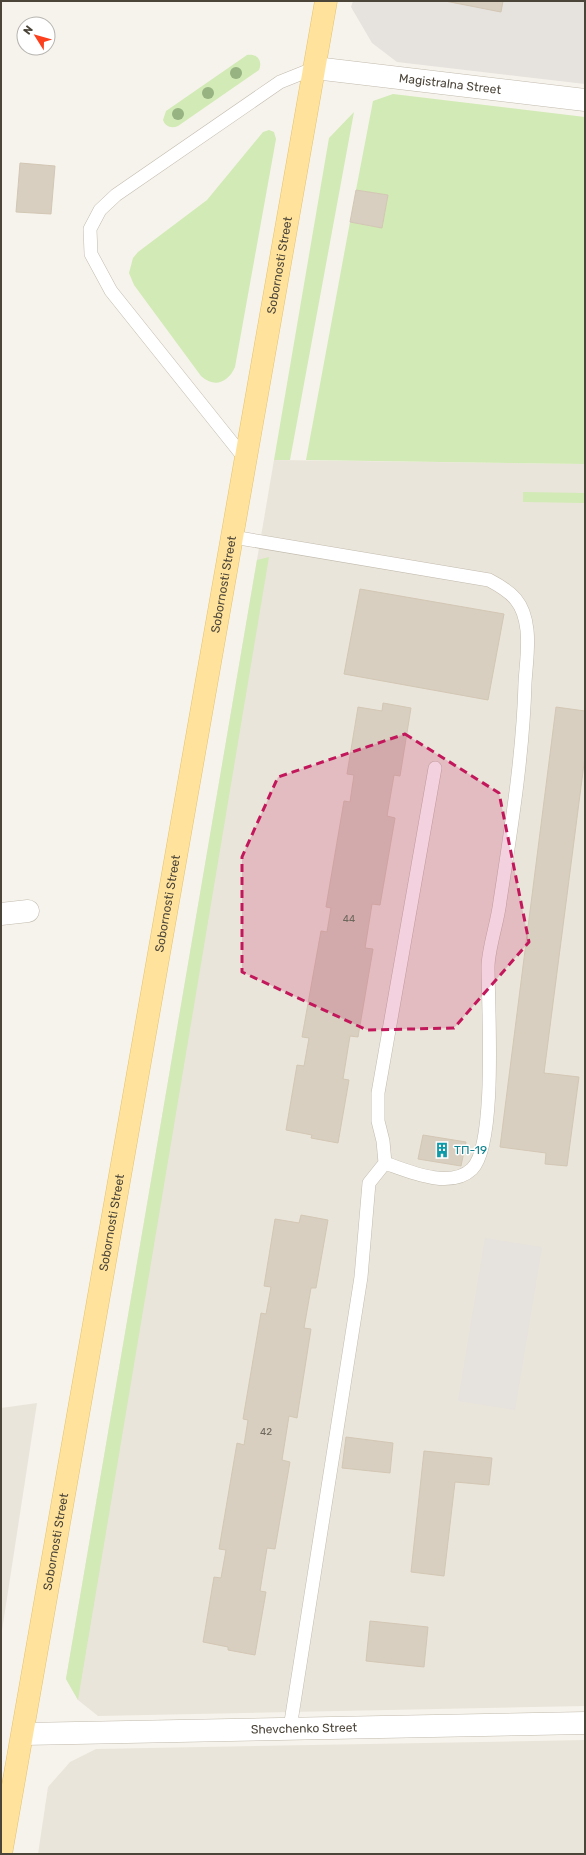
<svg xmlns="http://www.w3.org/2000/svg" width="586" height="1855" font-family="Rubik,sans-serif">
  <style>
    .residential { fill: #eae5da }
    .industrial { fill: #e6e2dd }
    .green { fill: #d2eab5 }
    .building { fill: #d8cfc1; stroke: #d3c7b4 }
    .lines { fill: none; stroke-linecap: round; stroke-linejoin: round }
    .lane-casing { stroke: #c2bbae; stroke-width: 14 }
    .street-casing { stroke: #c2bbae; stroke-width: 23 }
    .primary-casing { stroke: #e6c16a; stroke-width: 23 }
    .lane { stroke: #fff; stroke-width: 13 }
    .street { stroke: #fff; stroke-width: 22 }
    .primary { stroke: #ffe39c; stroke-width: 22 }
    .tree { fill: #97b381 }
    .marked { fill: #c2185b; fill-opacity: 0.2; stroke: #c2185b; stroke-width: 3; stroke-dasharray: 8 5; stroke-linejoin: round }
    .labels { text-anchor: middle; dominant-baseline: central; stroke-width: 3; stroke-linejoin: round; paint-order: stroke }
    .number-label { font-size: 10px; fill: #6e675b }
    .street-label { font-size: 12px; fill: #4b4439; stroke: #fff }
    .culture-label { font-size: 12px; fill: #0d838f; stroke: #fff; text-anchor: start }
  </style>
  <rect width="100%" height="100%" fill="#f6f3ec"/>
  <path class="residential" d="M274,460L585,464V1706L98,1716L78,1700L66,1679Z
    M37,1403L1,1637V1408Z
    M585,1740V1854H38L48,1787L70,1762L96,1749Z"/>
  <path class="industrial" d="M353,1H585V84L397,62L372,43L351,7Z
    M485,1238L542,1247L515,1410L458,1401Z"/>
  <path class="green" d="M247,55C257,53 263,61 259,70L178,126C171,129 165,126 163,120L166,111Z
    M393,94L585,117V464L306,460L350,222L382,227L388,195L356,190L373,101Z
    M354,112L290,460H274L329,138Z
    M269,130L274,132L276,139L235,367C228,383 214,388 201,376L134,285L129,273L133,258L138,252L207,200L263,132Z
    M523,492L585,493V503L523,502Z
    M269,557L78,1700L66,1679L257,560Z"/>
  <path class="building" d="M445,1H503L501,12Z
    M20,163L55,166L51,214L16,212Z
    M356,190L388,195L382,228L350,222Z
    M360,589L504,614L488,700L344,674Z
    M383,703L411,708L400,776L394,775L387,816L395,818L380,905L372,904L365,948L373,949L358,1037L350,1036L343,1079L349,1080L338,1143L311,1138L312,1135L286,1130L297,1065L304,1066L309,1038L302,1037L321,931L327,932L331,908L326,907L344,801L350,802L354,775L347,774L358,707L382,711Z
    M556,707L585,711V756L544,1073L579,1077L567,1166L545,1164L546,1153L500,1147Z
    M423,1135L466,1142L461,1166L418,1159Z
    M301,1215L328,1220L316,1288H311L304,1328L311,1329L297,1418L289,1416L282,1460L290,1462L275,1549L267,1548L260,1591L266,1592L255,1655L228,1650V1647L203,1642L214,1577L221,1578L226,1550L219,1549L237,1443L244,1445L248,1420L243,1419L261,1313L266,1314L271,1287L264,1286L275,1219L299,1223Z
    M346,1437L393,1443L390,1473L342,1468Z
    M424,1451L492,1458L489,1485L455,1482L444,1576L411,1572Z
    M370,1621L428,1627L424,1667L366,1661Z"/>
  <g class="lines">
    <defs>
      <path id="lane" d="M246,460L111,291L91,254L90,229L100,210L116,195L280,82L315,68
        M233,537L489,580C512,592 524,602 527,630C529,647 526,665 525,683C523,756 511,829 500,901C498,921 488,949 488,967C488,1006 497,1145 472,1169C450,1190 408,1171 385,1163
        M290,1728L361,1277L369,1183L385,1163L383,1141L378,1121V1093L435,768"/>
      <g id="street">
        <path id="s1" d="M315,68L585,100"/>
        <path d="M1,914L28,911"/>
        <path id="s2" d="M24,1734L585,1723"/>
      </g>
      <g id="primary">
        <path id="s3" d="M1,1854L326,1"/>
      </g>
    </defs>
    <use href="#lane" class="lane-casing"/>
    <use href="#street" class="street-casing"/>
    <use href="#primary" class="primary-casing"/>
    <use href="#lane" class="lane"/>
    <use href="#street" class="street"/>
    <use href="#primary" class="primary"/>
  </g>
  <g class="tree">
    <circle cx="236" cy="73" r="6"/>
    <circle cx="208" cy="93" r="6"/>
    <circle cx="178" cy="114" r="6"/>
  </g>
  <path class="marked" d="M405,734L499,793L529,942L454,1028L367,1030L242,972V857L278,777Z"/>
  <defs>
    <symbol id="building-bare" viewBox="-9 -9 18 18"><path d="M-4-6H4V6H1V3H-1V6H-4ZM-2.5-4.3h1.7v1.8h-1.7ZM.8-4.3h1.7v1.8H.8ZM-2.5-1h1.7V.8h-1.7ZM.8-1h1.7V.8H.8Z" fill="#0f9aa8" stroke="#fff" stroke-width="2.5" paint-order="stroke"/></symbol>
  </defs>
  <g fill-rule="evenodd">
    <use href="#building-bare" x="431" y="1139" width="22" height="22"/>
  </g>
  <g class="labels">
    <g class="number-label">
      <text x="349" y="919">44</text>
      <text x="266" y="1432">42</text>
    </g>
    <g class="street-label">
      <text stroke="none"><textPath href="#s1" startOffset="136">Magistralna Street</textPath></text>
      <text stroke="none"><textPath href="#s3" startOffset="1613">Sobornosti Street</textPath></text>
      <text stroke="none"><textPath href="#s3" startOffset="1289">Sobornosti Street</textPath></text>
      <text stroke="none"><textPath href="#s3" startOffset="965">Sobornosti Street</textPath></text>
      <text stroke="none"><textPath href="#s3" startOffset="641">Sobornosti Street</textPath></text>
      <text stroke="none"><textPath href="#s3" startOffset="317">Sobornosti Street</textPath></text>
      <text stroke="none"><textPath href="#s2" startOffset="280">Shevchenko Street</textPath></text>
    </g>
    <g class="culture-label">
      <text x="454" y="1150">ТП-19</text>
    </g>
  </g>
  <rect width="586" height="1855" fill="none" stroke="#4b4439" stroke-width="4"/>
  <g transform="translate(36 36) rotate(307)"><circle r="19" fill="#ffffff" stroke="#b7b4b0"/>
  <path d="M0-3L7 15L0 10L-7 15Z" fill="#fc3f1d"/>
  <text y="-6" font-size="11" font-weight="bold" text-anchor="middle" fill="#4b4439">N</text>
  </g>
</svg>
